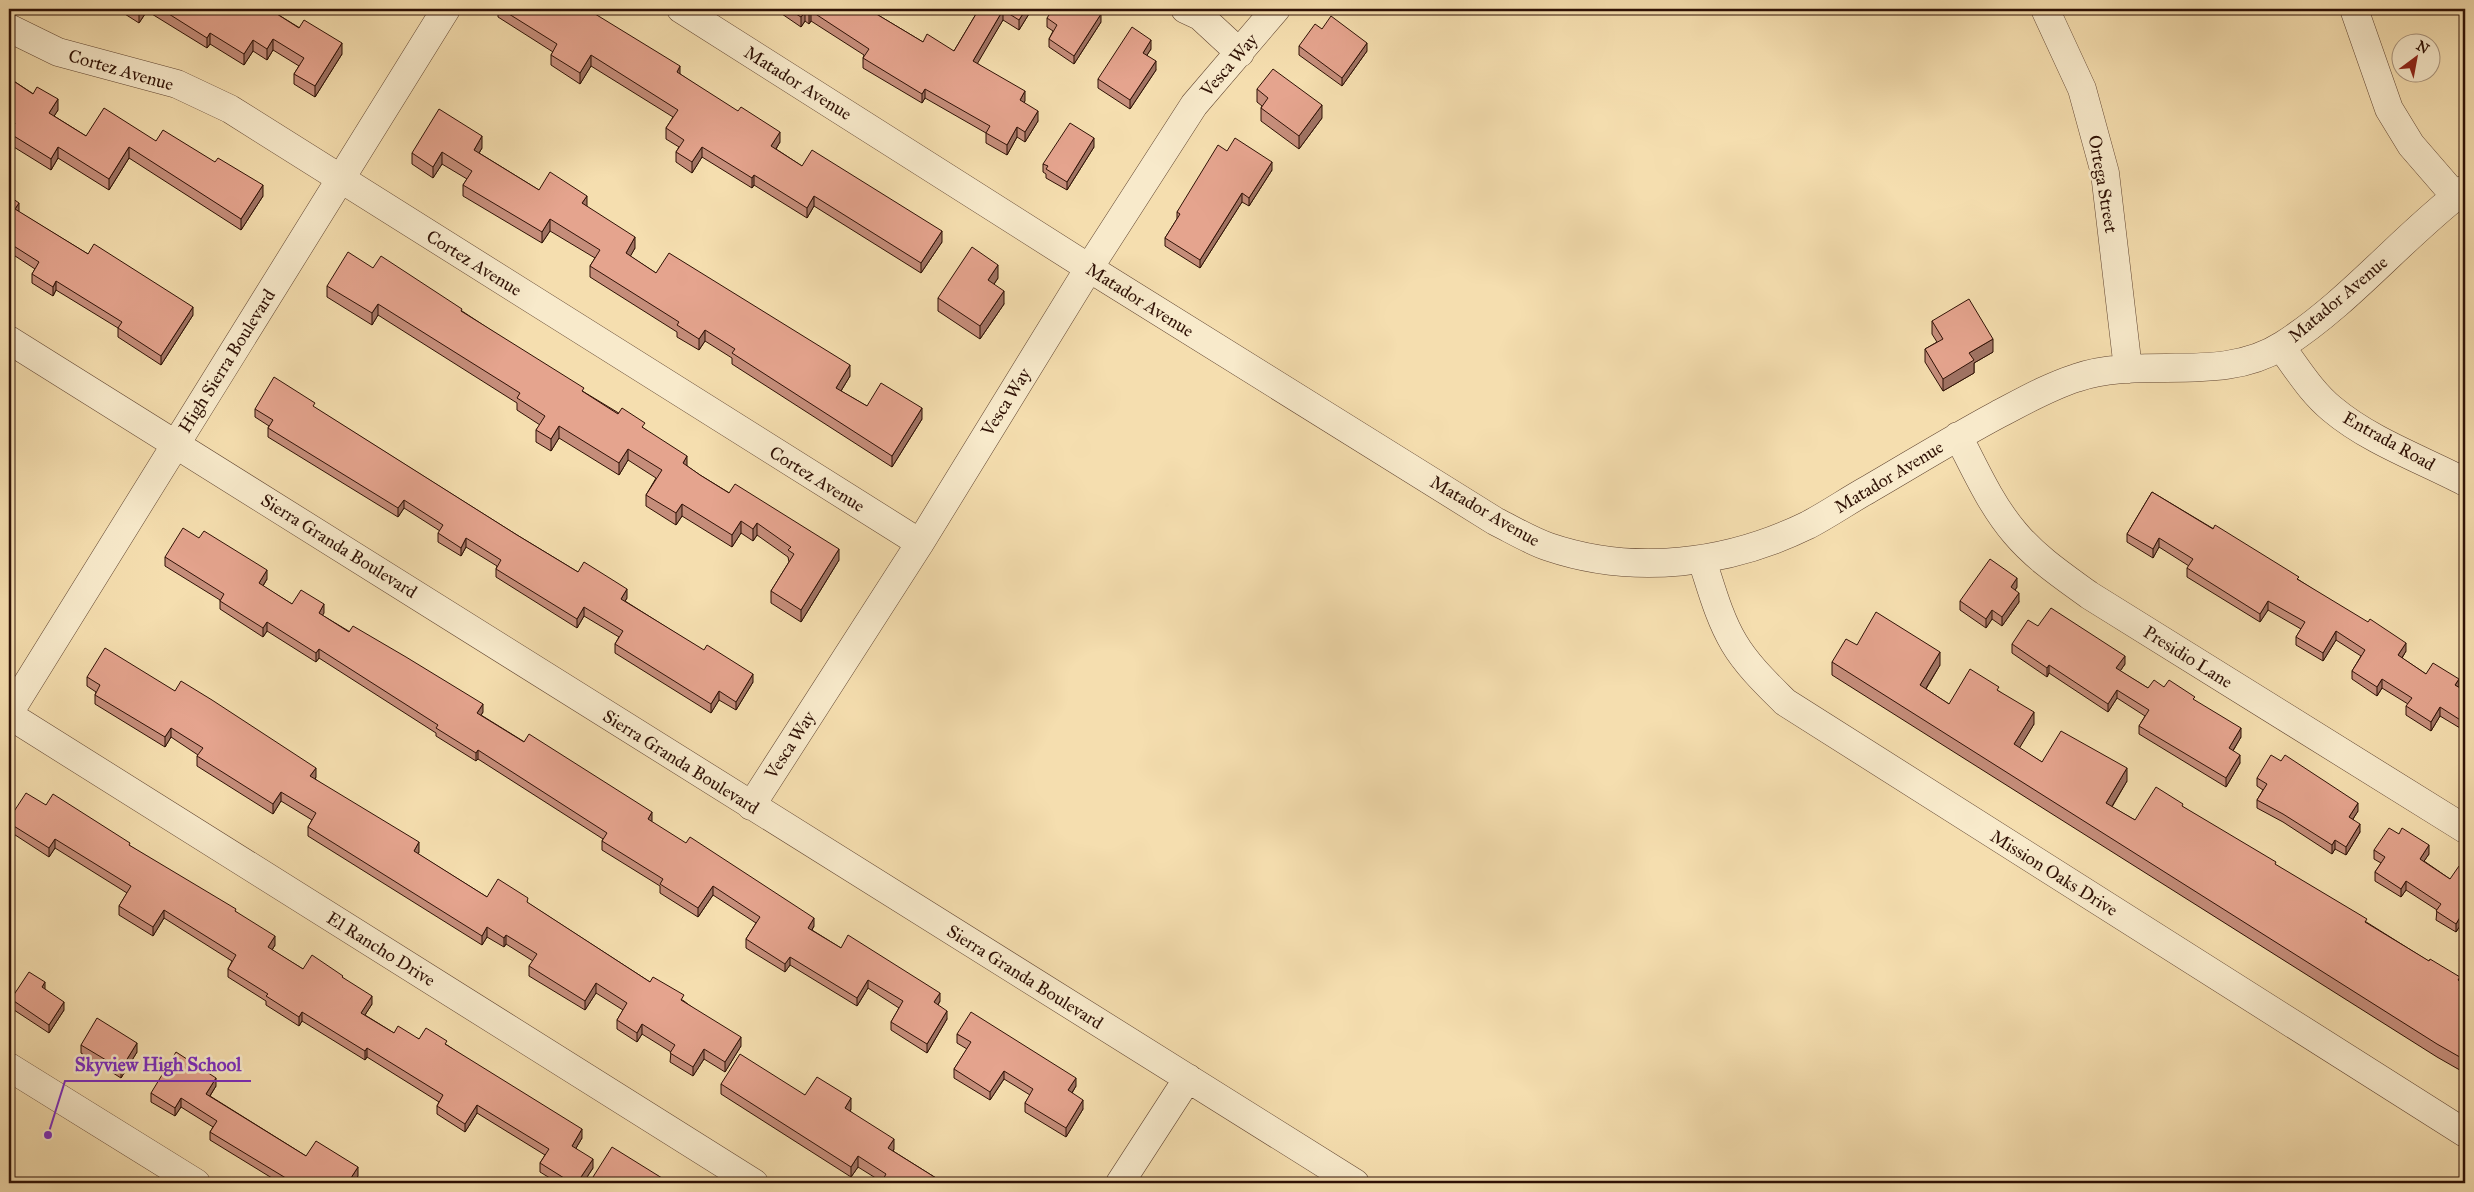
<svg xmlns="http://www.w3.org/2000/svg" width="2474" height="1192" font-family="'IM FELL Great Primer',serif">
  <style>
    .lines { fill: none; stroke-linecap: round; stroke-linejoin: round }
    .minor-casing { stroke: #604430; stroke-width: 29 }
    .minor { stroke: #f8eacb; stroke-width: 28 }
    .wall { fill: #c58d7a; stroke: #2f1105 }
    .shaded-wall { fill: #a07363; stroke: #2f1105 }
    .building { fill: #e5a48e; stroke: #2f1105 }
    .labels { text-anchor: middle; dominant-baseline: central; stroke-width: 5; stroke-linejoin: round; paint-order: stroke }
    .street-label { font-size: 18px; fill: #2f1105; stroke: #f8eacb }
    .leader { fill: none; stroke: #7b2cbf; stroke-width: 2 }
    .callout-dot { fill: #7b2cbf; stroke: #f8eacb; stroke-width: 2 }
    .callout-label { font-size: 19px; text-anchor: middle; font-weight: bold; fill: #7b2cbf; stroke: #f8eacb; stroke-width: 5; stroke-linejoin: round; paint-order: stroke }
  </style>
  <rect width="100%" height="100%" fill="#f5deaf"/>
  <filter id="stains"><feTurbulence type="fractalNoise" baseFrequency=".004" numOctaves="4"/><feColorMatrix values="0 0 0 0 .2 0 0 0 0 .09 0 0 0 0 .02 0 0 0 .5 -.17"/></filter>
  <radialGradient id="worn" r=".72"><stop offset=".6" stop-color="#630" stop-opacity="0"/><stop offset="1" stop-color="#630" stop-opacity=".3"/></radialGradient>
  <g class="lines">
    <defs>
      <path id="minor" d="M681,9L1089,268L1495,521C1513,530 1531,541 1549,547C1635,576 1728,564 1808,525C1829,514 1849,500 1869,489C1912,464 1954,438 1997,415C2022,402 2048,387 2076,378C2142,355 2221,385 2283,345C2350,302 2402,237 2465,189
        M1185,9L1200,16L1240,53
        M2045,9L2082,89L2105,173L2128,369
        M2354,9L2389,109L2411,145L2456,197
        M9,28L58,52L177,84L230,109L920,543
        M9,340L1355,1183
        M2281,347C2297,368 2311,392 2332,409C2370,441 2421,459 2465,482
        M1958,436C1975,469 1991,505 2015,533C2036,558 2063,576 2089,595L2465,829
        M1702,560C1711,587 1719,618 1734,643C1747,665 1767,684 1785,702L2465,1133
        M9,713L446,9
        M9,715L754,1183
        M751,806L920,543L1089,268L1194,105L1276,9
        M9,1067L196,1183
        M1120,1183L1188,1078"/>
    </defs>
    <use href="#minor" class="minor-casing"/>
    <use href="#minor" class="minor"/>
  </g>
  <path class="wall" d="M117,9H269L342,54L315,97L294,84V74L299,66L273,50L267,60L253,51L244,65L210,44L207,48L147,11L139,23Z
    M498,9H587L680,74L780,142L776,149L802,166L942,242L921,273L814,206L807,218L754,185L752,188L702,157L692,173L676,162V152L679,147L666,139V128L673,117L591,66L580,84L551,65V55L553,52L498,17Z
    M782,9H868L923,42L954,51L979,9H1032L1019,30L1003,20L977,63L1025,101L1024,102L1038,121L1025,142L1017,137L1007,155L986,143V133L925,98L922,103L863,68V58L864,55L811,21L809,24L805,21L801,27L782,14Z
    M1047,18L1101,22L1074,64L1049,47V39L1053,31L1047,27Z
    M1322,29L1367,51L1342,86L1299,55V46Z
    M1151,49L1147,55L1156,70L1130,109L1098,88V79Z
    M9,78L58,110L54,116L86,136L156,141L263,196L241,230L129,158L109,190L58,158L51,170L9,144V133L10,131L9,130Z
    M1257,89L1322,118L1299,149L1261,121V108L1262,106L1257,102Z
    M1094,147L1067,190L1046,178V174L1043,172V164Z
    M482,148L479,153L539,190L587,207L635,248L630,256L656,273L850,376L841,391L867,406L922,419L892,467L732,364V358L705,341L699,350L677,337V332L590,277V266L595,258L550,231L542,243L463,196V185L467,179L442,164L433,178L412,164V153Z
    M1227,151L1272,170L1249,206L1242,202L1200,268L1165,246V238L1177,219V212Z
    M9,196L19,212L88,254L193,315L161,365L118,337V328L56,290L53,296L32,283V274L35,269L9,252Z
    M373,268L462,311L584,392L645,429L687,466L700,475L839,560L801,622L771,603V591L789,562L788,557L757,535L753,541L741,533L732,547L682,516L676,525L646,506V495L656,478L628,460L619,475L559,438L551,451L536,442V430L540,425L517,410V403L378,315L372,325L327,297V286Z
    M998,278L994,284L1004,304L980,339L938,311V298Z
    M1932,321L1993,352L1974,363V373L1943,391L1925,362V349L1937,342L1932,334Z
    M315,408L517,535L578,572L627,598L625,601L753,682L736,710L719,700L711,713L615,653V644L619,637L584,616L577,628L496,577V569L497,566L466,547L461,556L438,542V533L440,531L404,508L398,517L268,437V428L269,426L255,417V409Z
    M2152,492L2299,580L2406,651L2402,658L2426,674L2459,687L2465,691V731L2440,716L2431,731L2406,715V706L2408,704L2382,688L2377,696L2352,679V671L2361,656L2336,640L2323,661L2296,645V637L2301,629L2268,610L2260,622L2187,577V568L2189,566L2159,547L2153,558L2127,542V534Z
    M165,557L267,579L263,586L292,604L324,613L322,615L483,712L481,715L652,821L651,822L814,926L812,930L841,948L940,1001L938,1005L947,1019L927,1053L891,1030V1022L899,1008L868,988L857,1006L790,965L785,972L746,948V939L756,923L713,895L698,917L660,893V886L602,850V841L603,839L478,759L476,761L436,736V733L319,658L316,662L267,631L263,637L220,609V600L165,566Z
    M2017,587L2015,590L2019,602L2002,626L1992,619L1986,628L1960,610V601Z
    M2038,626L2125,664L2120,671L2148,688L2164,687L2195,701L2241,737L2233,751L2240,763L2226,787L2139,734V726L2145,716L2117,698L2108,712L2049,673L2047,677L2012,653V644Z
    M1857,645L1940,665L1926,689L1949,704L1999,691L2034,724L2019,748L2042,762L2127,781L2112,807L2135,820L2183,807L2465,984V1073L2437,1057L1832,675V662Z
    M87,677L175,691L316,777L315,779L419,852L418,854L487,897L528,903L650,982L684,1001L741,1046L725,1072L704,1059L693,1076L670,1062L671,1052L642,1034L637,1042L617,1029V1020L623,1010L596,993L585,1010L529,976V966L533,961L506,944L504,947L487,937L482,945L308,836V827L312,820L281,801L273,814L197,766V756L198,755L171,737L165,747L95,704V695L96,692L87,686Z
    M2465,733V751L2461,749V740Z
    M2281,761L2358,811L2353,819L2360,832L2346,855L2335,849L2332,854L2283,822L2257,808V800L2263,790L2257,786V778Z
    M46,805L130,846L236,912L275,945L272,950L303,969L343,978L372,1004L365,1015L394,1033L447,1045L582,1138L576,1148L593,1168L583,1183H558L540,1172V1163L545,1155L477,1113L465,1132L437,1114V1106L439,1102L367,1057L365,1060L302,1021L299,1026L266,1005V1001L228,977V969L232,961L164,918L153,936L119,915V906L127,893L55,848L49,857L9,831V819Z
    M2374,850L2429,854L2424,861L2450,879L2465,870V918L2456,932L2436,920L2437,910L2406,890L2401,897L2375,881V872L2381,863L2374,859Z
    M11,999L64,1010L49,1033L11,1008Z
    M957,1034L1076,1086L1072,1093L1083,1109L1066,1137L1025,1112V1103L1030,1095L1004,1079L990,1100L954,1078V1069L967,1049L957,1043Z
    M81,1045L137,1052L121,1078L81,1053Z
    M721,1084L805,1095L851,1109L850,1111L894,1149L893,1151L944,1183L882,1182L858,1167L851,1177L721,1094Z
    M216,1086L210,1096L306,1156L358,1176L353,1183H280L210,1140V1132L213,1127L181,1107L175,1116L151,1102V1093Z
    M593,1177L670,1183H593Z"/>
  <path class="shaded-wall" d="M142,9H147V11L139,23V12Z
    M1026,9H1032L1019,30V20Z
    M1003,10V20L973,71V61Z
    M811,11V21L809,24V15Z
    M805,12V21L801,27V17Z
    M1101,14V22L1074,64V56Z
    M210,33V44L207,48V38Z
    M273,39V50L267,60V49Z
    M253,40V51L244,65V54Z
    M1151,40V49L1143,61V53Z
    M342,43V54L315,97V86Z
    M1367,43V51L1342,86V78Z
    M591,55V66L580,84V73Z
    M1156,61V70L1130,109V100Z
    M680,66V77L677,72Z
    M925,89V98L922,103V94Z
    M1025,91V101L1020,109V100Z
    M58,99V110L49,124V113Z
    M1322,105V118L1299,149V136Z
    M1038,111V121L1025,142V132Z
    M1017,127V137L1007,155V145Z
    M780,132V142L771,157V146Z
    M482,136V148L474,161V150Z
    M1094,138V147L1067,190V182Z
    M58,147V158L51,170V159Z
    M129,147V158L109,190V179Z
    M702,147V157L692,173V162Z
    M442,152V164L433,178V167Z
    M1272,162V170L1249,206V198Z
    M754,175V185L752,188V178Z
    M263,185V196L241,230V219Z
    M1242,193V202L1200,268V260Z
    M587,196V207L582,203Z
    M814,196V206L807,218V208Z
    M19,203V211L15,218V209Z
    M550,219V231L542,243V232Z
    M942,231V242L921,273V263Z
    M635,237V248L626,264V253Z
    M998,265V278L988,293V280Z
    M56,281V290L53,296V287Z
    M1004,291V304L980,339V326Z
    M378,304V315L372,325V313Z
    M193,307V315L161,365V356Z
    M705,330V341L699,350V339Z
    M1993,339V352L1974,363V373L1943,391V379L1969,353Z
    M850,365V376L836,399V388Z
    M922,408V419L892,467V456Z
    M559,426V438L551,451V439Z
    M628,449V460L619,475V463Z
    M687,456V468L683,463Z
    M404,500V508L398,517V508Z
    M682,504V516L676,525V513Z
    M741,521V533L732,547V535Z
    M757,523V535L753,541V529Z
    M466,538V547L461,556V548Z
    M2159,538V547L2153,558V549Z
    M839,549V560L801,622V610Z
    M267,570V579L259,592V583Z
    M2017,578V587L2011,596V587Z
    M627,589V598L621,607V599Z
    M2019,593V602L2002,626V617Z
    M2268,601V610L2260,622V614Z
    M324,604V613L319,621V613Z
    M584,607V616L577,628V619Z
    M1992,610V619L1986,628V619Z
    M267,622V631L263,637V628Z
    M2336,631V640L2323,661V653Z
    M2406,643V651L2398,664V655Z
    M319,649V658L316,662V653Z
    M1940,652V665L1920,698V685Z
    M2125,656V664L2116,677V668Z
    M2049,665V673L2047,677V668Z
    M753,674V682L736,710V702Z
    M2382,679V688L2377,696V687Z
    M2459,679V688L2455,685Z
    M2117,690V698L2108,712V704Z
    M719,691V700L711,713V704Z
    M483,704V712L477,721V713Z
    M2440,707V716L2431,731V722Z
    M2034,712V724L2014,757V744Z
    M171,728V737L165,747V737Z
    M2241,728V737L2229,757V748Z
    M478,750V759L476,761V753Z
    M2240,755V763L2226,787V778Z
    M316,768V777L310,786V776Z
    M2127,768V781L2106,816V803Z
    M281,792V801L273,814V804Z
    M2358,803V811L2349,825V817Z
    M652,812V821L648,828V819Z
    M2360,824V832L2346,855V847Z
    M55,839V848L49,857V848Z
    M2335,840V849L2332,854V845Z
    M419,842V852L414,860V851Z
    M2429,845V854L2420,867V859Z
    M2406,881V890L2401,897V889Z
    M713,886V895L698,917V908Z
    M2465,909V918L2456,932V924Z
    M164,910V918L153,936V927Z
    M814,918V926L808,936V928Z
    M487,927V937L482,945V936Z
    M506,935V944L504,947V938Z
    M275,936V945L268,956V947Z
    M790,957V965L785,972V964Z
    M868,980V988L857,1006V998Z
    M45,982V991L42,987Z
    M596,983V993L585,1010V1001Z
    M940,993V1001L934,1011V1002Z
    M372,996V1004L361,1021V1013Z
    M64,1002V1010L49,1033V1025Z
    M947,1011V1019L927,1053V1044Z
    M302,1012V1021L299,1026V1017Z
    M642,1024V1034L637,1042V1033Z
    M741,1037V1046L725,1072V1062Z
    M137,1043V1052L121,1078V1069Z
    M367,1048V1057L365,1060V1051Z
    M704,1049V1059L693,1076V1067Z
    M1004,1071V1079L990,1100V1092Z
    M216,1078V1086L206,1102V1094Z
    M1076,1078V1086L1068,1099V1090Z
    M181,1098V1107L175,1116V1108Z
    M851,1098V1109L845,1119V1108Z
    M1083,1100V1109L1066,1137V1128Z
    M477,1105V1113L465,1132V1124Z
    M582,1129V1138L572,1155V1146Z
    M894,1139V1149L888,1159V1148Z
    M858,1156V1167L851,1177V1167Z
    M593,1159V1168L583,1183H577Z
    M358,1167V1176L353,1183H349V1181Z"/>
  <path class="building" d="M134,9H142L139,12Z
    M161,9H269L299,28L304,20L342,43L315,86L294,74L304,58L273,39L267,49L253,40L244,54L210,33L207,38Z
    M501,9H587L680,66L677,72L738,111L741,107L780,132L771,146L802,166L812,150L942,231L921,263L814,196L807,208L754,175L752,178L702,147L692,162L676,152L684,140L666,128L678,110L591,55L580,73L551,55L557,44Z
    M788,9H868L923,42L927,34L954,51L979,9H1026L1019,20L1003,10L973,61L1025,91L1020,100L1038,111L1025,132L1017,127L1007,145L986,133L990,126L925,89L922,94L863,58L869,49L811,11L809,15L805,12L801,17Z
    M1053,9H1094L1101,14L1074,56L1049,39L1057,25L1047,18Z
    M1331,16L1367,43L1342,78L1299,46L1315,24L1322,29Z
    M1132,27L1151,40L1143,53L1156,61L1130,100L1098,79Z
    M1273,69L1322,105L1299,136L1261,108L1268,98L1257,89Z
    M9,78L33,94L37,87L58,99L49,113L86,136L104,108L156,141L163,130L215,162L218,158L263,185L241,219L129,147L109,179L58,147L51,159L9,133L15,123L9,119Z
    M439,109L482,136L474,150L539,190L550,172L587,196L582,203L635,237L626,253L656,273L669,253L850,365L836,388L867,406L881,383L922,408L892,456L732,353L735,349L705,330L699,339L677,325L679,322L590,266L600,250L550,219L542,232L463,185L472,171L442,152L433,167L412,153Z
    M1070,123L1094,138L1067,182L1046,169L1048,166L1043,164Z
    M1235,138L1272,162L1249,198L1242,193L1200,260L1165,238L1180,214L1177,212L1218,145L1227,151Z
    M9,196L19,203L15,209L88,254L94,244L193,307L161,356L118,328L122,322L56,281L53,287L32,274L39,262L9,243Z
    M972,247L998,265L988,280L1004,291L980,326L938,298Z
    M348,252L373,268L381,256L462,309L461,311L584,388L582,391L618,414L622,408L645,423L642,427L687,456L683,463L700,475L729,493L735,484L839,549L801,610L771,591L794,554L788,550L791,547L757,523L753,529L741,521L732,535L682,504L676,513L646,495L662,470L628,449L619,463L559,426L551,439L536,430L545,416L517,398L520,393L378,304L372,313L327,286Z
    M1969,299L1993,339L1969,353L1974,360L1943,379L1925,349L1943,339L1932,321Z
    M274,377L315,403L313,406L517,535L578,572L584,562L627,589L621,599L704,650L707,645L753,674L736,702L719,691L711,704L615,644L623,631L584,607L577,619L496,569L501,560L466,538L461,548L438,533L443,525L404,500L398,508L268,428L273,420L255,409Z
    M2152,492L2213,529L2215,525L2299,577L2297,579L2368,622L2370,619L2406,643L2398,655L2426,674L2433,663L2459,679L2455,685L2465,691V723L2440,707L2431,722L2406,706L2412,698L2382,679L2377,687L2352,671L2365,650L2336,631L2323,653L2296,637L2305,622L2268,601L2260,614L2187,568L2193,559L2159,538L2153,549L2127,534Z
    M183,528L199,538L204,531L267,570L259,583L292,604L301,590L324,604L319,613L349,632L353,626L406,657L483,704L477,713L524,742L529,734L652,812L648,819L686,843L690,837L814,918L808,928L841,948L848,935L940,993L934,1002L947,1011L927,1044L891,1022L903,1001L868,980L857,998L790,957L785,964L746,939L760,917L713,886L698,908L660,884L663,879L602,841L607,833L478,750L476,753L436,728L438,725L319,649L316,653L267,622L263,628L220,601L224,594L165,557Z
    M1990,559L2017,578L2011,587L2019,593L2002,617L1992,610L1986,619L1960,601Z
    M2051,608L2125,656L2116,668L2148,688L2154,680L2164,687L2169,680L2195,697L2193,699L2241,728L2229,748L2240,755L2226,778L2139,726L2149,710L2117,690L2108,704L2049,665L2047,668L2012,644L2028,620L2038,626Z
    M1876,612L1940,652L1920,685L1949,704L1970,669L1999,687L1997,690L2034,712L2014,744L2042,762L2061,731L2127,768L2106,803L2135,820L2156,787L2183,804L2182,806L2276,862L2275,864L2367,919L2365,922L2429,961L2430,959L2460,977L2458,980L2465,984V1060L2437,1044L1832,662L1846,639L1857,645Z
    M105,648L175,691L181,681L212,700L316,768L310,776L419,842L414,851L487,897L498,879L528,898L527,902L650,982L653,977L684,995L681,1000L741,1037L725,1062L704,1049L693,1067L670,1053L675,1045L642,1024L637,1033L617,1020L627,1003L596,983L585,1001L529,966L537,954L506,935L504,938L487,927L482,936L308,827L316,813L281,792L273,804L197,756L203,748L171,728L165,737L95,695L100,685L87,677Z
    M2465,733V743L2461,740Z
    M2271,755L2281,761L2285,755L2358,803L2349,817L2360,824L2346,847L2335,840L2332,845L2283,814L2257,800L2267,784L2257,778Z
    M26,793L46,805L53,794L130,843L129,845L236,909L235,911L275,936L268,947L303,969L312,955L343,976L342,977L372,996L361,1013L394,1033L398,1026L419,1039L426,1028L447,1041L445,1044L582,1129L572,1146L593,1159L577,1183H572L540,1163L549,1149L477,1105L465,1124L437,1106L443,1095L367,1048L365,1051L302,1012L299,1017L266,996L268,994L228,969L236,955L164,910L153,927L119,906L131,886L55,839L49,848L9,823V819Z
    M2389,828L2399,834L2402,828L2429,845L2420,859L2450,879L2459,866L2465,870V909L2456,924L2436,911L2441,904L2406,881L2401,889L2375,872L2385,857L2374,850Z
    M29,972L45,982L42,987L64,1002L49,1025L11,999Z
    M971,1012L1076,1078L1068,1090L1083,1100L1066,1128L1025,1103L1033,1089L1004,1071L990,1092L954,1069L971,1042L957,1034Z
    M97,1018L137,1043L121,1069L81,1045Z
    M176,1052L216,1078L206,1094L306,1156L316,1141L358,1167L349,1181L352,1183H294L210,1132L217,1121L181,1098L175,1108L151,1093Z
    M740,1054L805,1095L817,1077L851,1098L845,1108L894,1139L888,1148L944,1183H881L886,1174L858,1156L851,1167L721,1084Z
    M612,1147L670,1183H603L593,1177Z"/>
  <g class="labels">
    <g class="street-label">
      <text transform="translate(1229 65) rotate(-49)">Vesca Way</text>
      <text transform="translate(121 70) rotate(16)">Cortez Avenue</text>
      <text transform="translate(798 83) rotate(32)">Matador Avenue</text>
      <text transform="translate(2103 184) rotate(80)">Ortega Street</text>
      <text transform="translate(474 263) rotate(32)">Cortez Avenue</text>
      <text transform="translate(2338 299) rotate(-40)">Matador Avenue</text>
      <text transform="translate(1140 300) rotate(32)">Matador Avenue</text>
      <text transform="translate(227 361) rotate(-58)">High Sierra Boulevard</text>
      <text transform="translate(1006 402) rotate(-58)">Vesca Way</text>
      <text transform="translate(2389 441) rotate(29)">Entrada Road</text>
      <text transform="translate(1889 477) rotate(-31)">Matador Avenue</text>
      <text transform="translate(817 479) rotate(32)">Cortez Avenue</text>
      <text transform="translate(1485 511) rotate(30)">Matador Avenue</text>
      <text transform="translate(339 546) rotate(32)">Sierra Granda Boulevard</text>
      <text transform="translate(2188 657) rotate(32)">Presidio Lane</text>
      <text transform="translate(790 745) rotate(-57)">Vesca Way</text>
      <text transform="translate(681 762) rotate(32)">Sierra Granda Boulevard</text>
      <text transform="translate(2054 873) rotate(32)">Mission Oaks Drive</text>
      <text transform="translate(381 949) rotate(32)">El Rancho Drive</text>
      <text transform="translate(1025 977) rotate(32)">Sierra Granda Boulevard</text>
    </g>
  </g>
  <path class="leader" d="M48 1135L65 1081H251"/>
  <circle class="callout-dot" cx="48" cy="1135" r="5"/>
  <g class="callout-label">
    <text x="158" y="1071">Skyview High School</text>
  </g>
  <rect width="2474" height="1192" fill="none" stroke="#f5deaf" stroke-width="30"/>
  <rect x="10" y="10" width="2454" height="1172" fill="none" stroke="#2f1105" stroke-width="2.5"/>
  <rect x="15" y="15" width="2444" height="1162" fill="none" stroke="#2f1105"/>
  <g transform="translate(2416 58) rotate(32)"><circle r="24" fill="#f8eacb" stroke="#a8937c"/>
  <path d="M0-4L9 19L0 12L-9 19Z" fill="#8f2418"/>
  <text y="-8" font-size="14" font-weight="bold" text-anchor="middle" fill="#2f1105">N</text>
  </g>
  <rect width="100%" height="100%" filter="url(#stains)"/>
  <rect width="100%" height="100%" fill="url(#worn)"/>
</svg>
